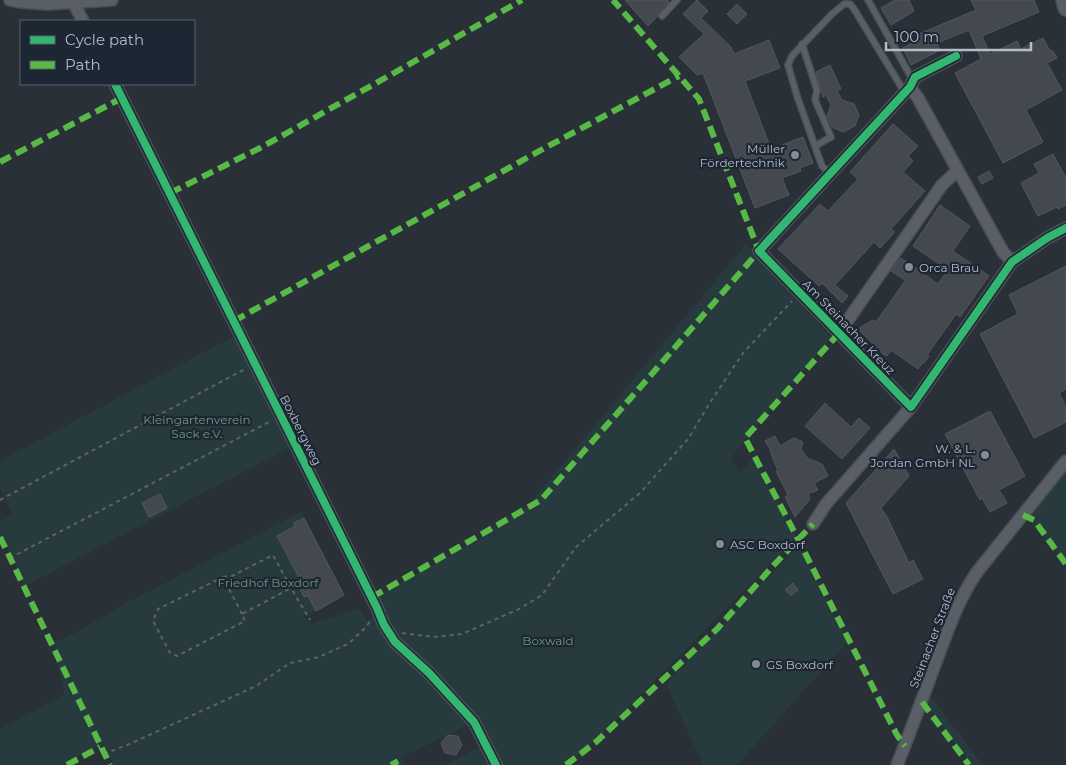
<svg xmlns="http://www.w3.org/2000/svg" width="1066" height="765" font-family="Montserrat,sans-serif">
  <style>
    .green { fill: #273a3e }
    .building { fill: #444950; stroke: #52575f }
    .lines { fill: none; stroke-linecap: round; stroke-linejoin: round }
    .lane-casing { stroke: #484c53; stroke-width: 8 }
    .street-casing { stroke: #484c53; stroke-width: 14 }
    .secondary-casing { stroke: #484c53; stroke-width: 18 }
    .path { stroke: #5d636a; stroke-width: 2; stroke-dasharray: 4 4; stroke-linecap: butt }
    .lane { stroke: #5a5e66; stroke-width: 5.5 }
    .street { stroke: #5a5e66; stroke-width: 11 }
    .secondary { stroke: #595d64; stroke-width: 15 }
    .quiet { stroke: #58b947; stroke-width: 6; stroke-dasharray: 12 6; stroke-linecap: butt }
    .cycleway-casing { stroke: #1d2633; stroke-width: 11 }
    .cycleway { stroke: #33b770; stroke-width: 8 }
    .poi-dot { fill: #848b96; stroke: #1d2633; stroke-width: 2 }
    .labels { text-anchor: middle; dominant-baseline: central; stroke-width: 4.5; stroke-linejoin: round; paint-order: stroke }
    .poi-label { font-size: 12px; fill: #b4bcc9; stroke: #1d2633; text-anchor: start }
    .street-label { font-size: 12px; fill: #b4bcc9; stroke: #1d2633 }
    .park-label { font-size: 12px; fill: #6b9a76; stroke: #1d2633 }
  </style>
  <rect width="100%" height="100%" fill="#2a3038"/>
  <path class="green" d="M746,244L831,338L744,441L731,459L740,472L754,458L796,538L589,747L566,765H503L480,719L401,758L405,765H114L104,746L97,748L62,765H0V729L64,695L54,642L73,634L132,600L301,512L344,595L316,611L303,616L312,624L319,621L360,609L367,620L385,612L377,596L492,533L498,542L492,527L528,505Z
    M234,336L289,448L25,586L0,533V521L13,515L0,488V461Z
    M1066,467V565L1028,515Z
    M799,545L848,642L737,765H703L666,684Z
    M929,694L983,765H972L925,703Z
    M481,746L491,765H446Z"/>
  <path class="building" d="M625,0H667L669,2L659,13L656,18L648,26Z
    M697,0L708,11L701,18L731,47L734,54L769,40L780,68L745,81L771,149L803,137L813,163L800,168L801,171L782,178L789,195L755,208L703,73L697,75L679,57L704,34L683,14Z
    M895,0H909L914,11L891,25L881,8Z
    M971,0H1034L1039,12L982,36L990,54L1017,41L1021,49L1043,38L1050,51H1053L1057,58L1047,63L1062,90L1026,110L1043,142L1003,163L955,73L981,59L969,30L937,43L940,50L911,65L903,48L921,38L919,34L976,10Z
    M737,4L747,14L737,24L727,14Z
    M830,65L841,89L837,91L842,100L854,104L859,115L855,126L843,132L832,127L827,116L831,105L826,95L823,97L816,72Z
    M893,124L918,146L908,156L913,161L903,172L925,191L891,229L895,232L880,248L874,242L835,285L848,296L842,303L822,283L819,286L778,249L820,204L828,211L858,179L850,172Z
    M1053,154L1066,178V205L1058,209L1057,207L1038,216L1021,183L1039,173L1034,164Z
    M989,171L993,178L982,184L978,177Z
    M940,205L970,226L953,251L989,276L960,317L956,314L927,355L929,356L924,363L923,362L918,369L891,350L887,356L883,354L858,329L873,320L876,322L903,284L905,280L891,271L901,258L938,284L948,270L913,246Z
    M1066,266V389L1059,393L1066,407V422L1034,438L980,334L1018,314L1009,295Z
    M825,403L851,427L859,418L870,428L842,459L805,426Z
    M990,411L1025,476L999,490L1007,503L990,512L982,498L980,500L945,434Z
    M775,436L780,446L794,438L803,442L801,449L807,458L822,464L828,476L814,483L818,490L808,494L810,499L795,517L785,497L788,495L776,471H778L770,451H771L765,441Z
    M894,449L909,476L881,508L887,517L909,563L913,560L923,579L893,594L846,503Z
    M160,494L167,508L149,517L142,503Z
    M304,518L344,595L316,611L308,596L304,597L297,583L301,581L277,536L295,526L294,523Z
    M793,583L798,590L791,596L785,590Z
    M448,735L458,736L462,745L456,755L445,753L441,743Z"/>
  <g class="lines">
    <defs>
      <path id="lane" d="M868,0L911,77V82
        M662,16L677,0
        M802,44L817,90L815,100L831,137L815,146
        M830,174L822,166L797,96L788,65L792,56L832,14L844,4H850L854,9L905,93"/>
      <path id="street" d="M10,0L20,2L47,4L112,0
        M72,0L83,21
        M956,56L915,77L910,87L759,251L911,407L1012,262L1047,238L1066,228
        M115,84L377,608L384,625L395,642L429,673L474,722L496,765
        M910,87L918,98L1003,252L1012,262
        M839,333L942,185L958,170
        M813,524L826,504L911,407
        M897,765C910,733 922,700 934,667C947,634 956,603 977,572L1066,461"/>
      <path id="secondary" d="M1064,0L1066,8"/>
    </defs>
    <use href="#lane" class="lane-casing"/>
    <use href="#street" class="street-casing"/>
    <use href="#secondary" class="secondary-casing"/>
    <path class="path" d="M0,500L245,369
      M10,558L271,421
      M223,577L232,576L273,555L291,588L310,620
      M242,614L223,577L158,609L153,621L170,653L177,656L245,621L242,614L291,588
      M402,633L433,637L462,634L519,609L542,595L576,547L640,493L688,439L711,401L743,353L792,301
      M104,754L132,743L256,686L290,663L319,657L348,644L365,628L371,620"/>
    <use href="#lane" class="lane"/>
    <use href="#street" class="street"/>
    <use href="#secondary" class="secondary"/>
    <path class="quiet" d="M0,162L122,98
      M170,193L260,148L394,73L522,0
      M234,321L541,150L679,76
      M839,333L745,438L798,539L897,735L905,746
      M1023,515L1034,520L1066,564
      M0,537L110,765
      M372,597L541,500L644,383L759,251L699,99L613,0
      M922,702L969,765
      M67,765L100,747
      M391,765L398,761
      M566,765L596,742L718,628L772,567L813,524"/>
    <defs>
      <path id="cycleway" d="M956,56L915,77L910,87L759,251L911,407L1012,262L1047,238L1066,228
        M115,84L377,608L384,625L395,642L429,673L474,722L496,765"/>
    </defs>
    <use href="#cycleway" class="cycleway-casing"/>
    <use href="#cycleway" class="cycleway"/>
  </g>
  <g class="poi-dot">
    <circle cx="795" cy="155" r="5"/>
    <circle cx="909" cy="267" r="5"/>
    <circle cx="985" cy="455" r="5"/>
    <circle cx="720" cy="544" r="5"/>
    <circle cx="756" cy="664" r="5"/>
  </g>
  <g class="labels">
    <g class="poi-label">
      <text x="785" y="148" text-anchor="end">Müller<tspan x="785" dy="14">Fördertechnik</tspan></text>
      <text x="919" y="267">Orca Brau</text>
      <text x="975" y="448" text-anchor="end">W. &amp; L.<tspan x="975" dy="14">Jordan GmbH NL</tspan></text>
      <text x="730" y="544">ASC Boxdorf</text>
      <text x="766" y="664">GS Boxdorf</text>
    </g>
    <g class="street-label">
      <text transform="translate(849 327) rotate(46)">Am Steinacher Kreuz</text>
      <text transform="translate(301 430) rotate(63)">Boxbergweg</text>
      <text transform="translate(932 638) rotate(-69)">Steinacher Straße</text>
    </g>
    <g class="park-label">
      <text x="197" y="419">Kleingartenverein<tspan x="197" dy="14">Sack e.V.</tspan></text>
      <text x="268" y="582">Friedhof Boxdorf</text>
      <text x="548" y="640">Boxwald</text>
    </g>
  </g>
  <rect x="20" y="20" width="175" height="65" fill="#1d2633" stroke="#59626f"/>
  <rect x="30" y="36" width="25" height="8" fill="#33b770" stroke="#59626f"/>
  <text x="65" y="45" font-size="15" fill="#b4bcc9">Cycle path</text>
  <rect x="30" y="61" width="25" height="8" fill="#58b947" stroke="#59626f"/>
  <text x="65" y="70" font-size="15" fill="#b4bcc9">Path</text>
  <path d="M886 42v8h145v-8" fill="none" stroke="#b4bcc9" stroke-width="2.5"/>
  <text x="894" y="42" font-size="15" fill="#b4bcc9" stroke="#1d2633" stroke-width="4" paint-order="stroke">100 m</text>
</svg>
